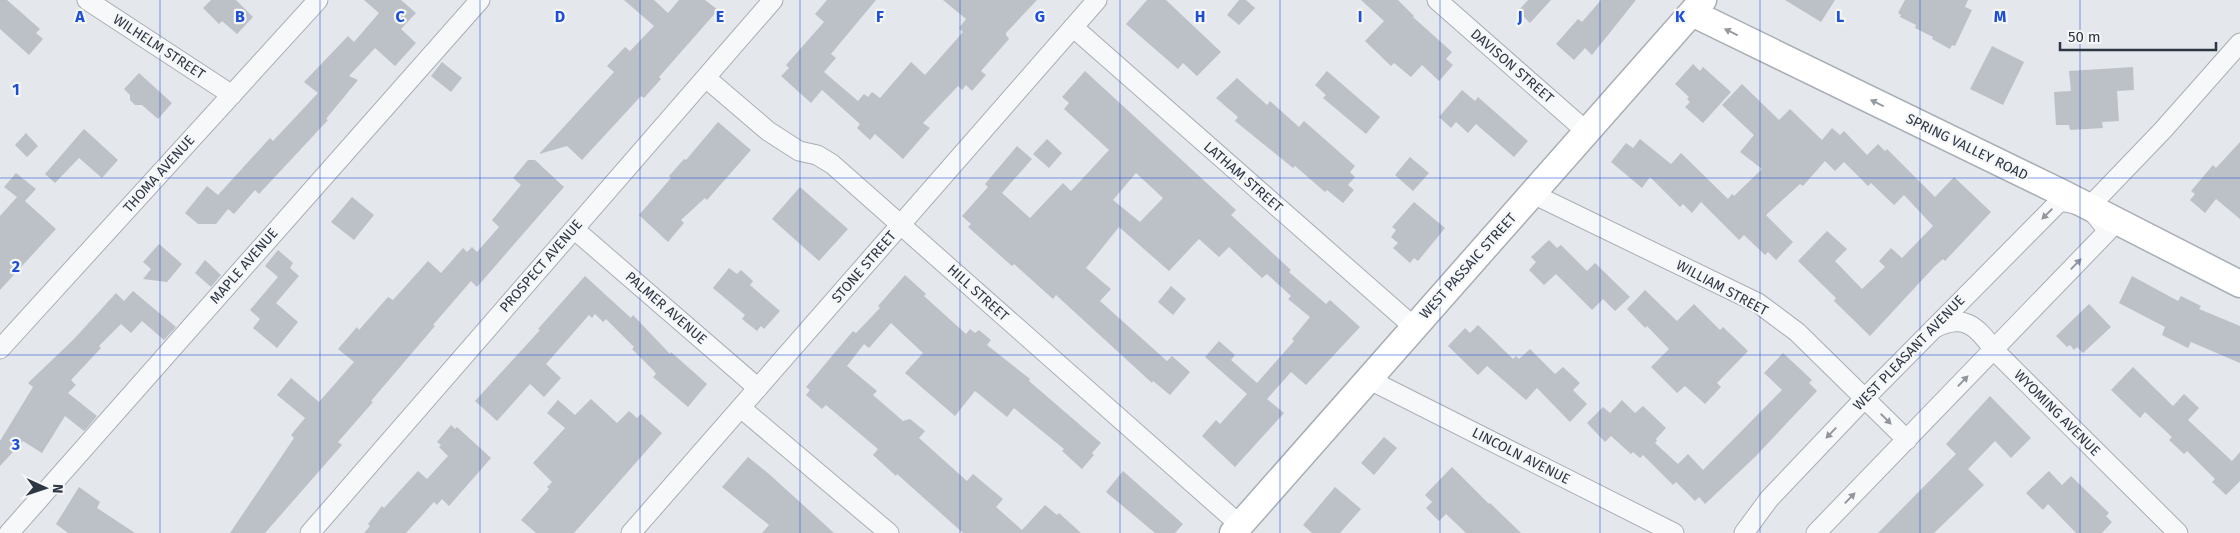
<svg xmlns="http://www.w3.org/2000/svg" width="2240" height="533" font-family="'Fira Sans',sans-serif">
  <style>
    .building { fill: #bcc1c8; fill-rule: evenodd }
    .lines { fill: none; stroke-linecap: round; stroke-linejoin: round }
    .street-casing { stroke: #a9aeb5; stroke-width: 21 }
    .secondary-casing { stroke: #a9aeb5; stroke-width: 29 }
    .street { stroke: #f7f8f9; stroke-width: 19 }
    .secondary { stroke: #fff; stroke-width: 26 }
    .oneway { fill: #969aa1 }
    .oneway2 { fill: #92979e }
    .grid { fill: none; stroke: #1d4ed8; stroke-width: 1; stroke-opacity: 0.55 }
    .labels { text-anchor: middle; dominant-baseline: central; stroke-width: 4.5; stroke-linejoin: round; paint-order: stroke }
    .street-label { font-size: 14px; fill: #2d3643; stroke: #f4f6f8 }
    .grid-label { font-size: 16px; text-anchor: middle; font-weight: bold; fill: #1d4ed8; stroke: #f4f6f8; stroke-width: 4.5; stroke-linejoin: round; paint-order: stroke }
  </style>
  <rect width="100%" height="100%" fill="#e4e7eb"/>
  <path class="building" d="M0,0H7L40,29L36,33L43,39L29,55L0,29Z
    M211,0H236L253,17L237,34L222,21L219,24L203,8Z
    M364,0H401L416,13L401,29L416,43L395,66L375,48L349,76L358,80L326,119L328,120L259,194L255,190L234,214L228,209L216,224H198L185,213L207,186L218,195L270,138L273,141L318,93L304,82L348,36L354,42L379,13Z
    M624,0H654L668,13L679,0H705L718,10L659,77L661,79L644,98L641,96L582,160L567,146L539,154L614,72L607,66L625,47L630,51L654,26Z
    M827,0H876L831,54L836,58L824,72L858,101L864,94L868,97L872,92L880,98L911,62L925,75L963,32L959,28L966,19L943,0H1037L1006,33V35L1009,39L981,71L986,75L972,91L966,85L962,90L958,86L923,123L930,128L903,159L875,134L870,140L857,128L860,124L822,90L811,103L781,76L789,68L786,65L824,22L815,14Z
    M1147,0H1166L1221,52L1197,76L1183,63L1178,69L1126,24Z
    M1239,0H1246L1255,8L1239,25L1227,15Z
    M1361,0H1398L1414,16L1413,17L1452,52L1446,59L1453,65L1439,81L1422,65L1411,77L1394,63L1391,66L1365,41L1384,21Z
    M1528,0H1551L1530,23L1518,11Z
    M1601,0H1636L1592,55L1585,48L1574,60L1556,44L1578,19L1582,22Z
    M1785,0H1835L1821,22Z
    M1905,0H1968L1965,7L1972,10L1955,46L1952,45L1950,49L1932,39L1933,37L1915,28L1916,25L1900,17L1901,15L1898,13Z
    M1992,46L2024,62L2003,105L1970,89Z
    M442,62L462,78L451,92L431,76Z
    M1693,64L1700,71L1703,67L1731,92L1703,123L1685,107L1690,102L1687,99L1689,97L1675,84Z
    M2133,67L2134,90L2117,91L2119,121L2102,122L2103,128L2070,130L2069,125H2056L2054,92L2071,91L2069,71Z
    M1085,71L1236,210L1231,215L1291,270L1289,272L1326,304L1330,300L1360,327L1306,385L1291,372L1267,399L1284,413L1235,467L1202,436L1216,420L1220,424L1247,394L1205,357L1219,341L1235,355L1231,360L1257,383L1294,341L1292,339L1310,317L1288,299L1291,296L1267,274L1262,278L1229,247L1219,257L1199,239L1169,271L1119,227L1086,268L1111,289L1100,301L1167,361L1172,356L1190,372L1170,395L1153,381L1152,383L1056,295L1053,299L1014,264L1012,266L968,227L971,224L962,216L988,187L985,184L1017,146L1032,159L1002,193L1030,218L1063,183L1071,191L1109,150L1064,109L1069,103L1062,97ZM1136,173L1163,198L1140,222L1113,200Z
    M1327,71L1380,117L1366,134L1323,98L1326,95L1315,85Z
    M139,73L172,103L158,119L142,105H135L130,100V95L124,89Z
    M1237,78L1267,105L1270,101L1299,127L1304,121L1355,166L1350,172L1355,177L1348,185L1354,190L1343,203L1327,190L1325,192L1295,166L1293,168L1235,121L1238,117L1216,98Z
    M1742,84L1779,120L1790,109L1822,140L1832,128L1840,135L1844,131L1867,155L1878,144L1885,151L1887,149L1935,197L1954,177L1991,212L1945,261L1943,259L1935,266L1870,336L1834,301L1836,298L1798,261L1827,231L1847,249L1835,261L1862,289L1885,267L1879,261L1891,248L1902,258L1933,226L1904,195L1894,205L1871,183L1868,186L1844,162L1835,171L1825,161L1803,186L1800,184L1766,215L1793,242L1776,260L1768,252L1765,255L1744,235L1739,240L1701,202L1692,213L1683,204L1680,207L1650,177L1642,188L1611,162L1626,143L1633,148L1640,139L1671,164L1681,153L1728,199L1732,194L1734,196L1762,169L1740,152L1754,135L1722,105Z
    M1462,90L1475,101L1478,97L1528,141L1514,157L1476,124L1468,133L1456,122L1451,128L1439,117Z
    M718,122L751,150L707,200L705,198L681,220L684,223L668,242L639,215L671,178L669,176L684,159L686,160Z
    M84,129L118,160L102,178L79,158L55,183L45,174Z
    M26,133L38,146L27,157L15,145Z
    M1047,139L1062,153L1049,168L1033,154Z
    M2240,142V219L2216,199L2205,213L2190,200L2195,194L2191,191L2213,165L2216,168Z
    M1410,157L1429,173L1413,191L1395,175Z
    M528,160H535L564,187L477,287L471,281L433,325L435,326L371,401L373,402L338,442L342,445L265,533H230L294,438L291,435L305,418L277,395L291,378L319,402L354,362L338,349L357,327L359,330L388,297L393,300L428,261L441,273L463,248L467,252L472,247L477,252L499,227L492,220L521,185L513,178Z
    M16,173L36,189L25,201L56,229L0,290V216L17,197L4,187Z
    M800,187L848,229L819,261L772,219Z
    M352,197L374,215L354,240L331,222Z
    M1414,202L1445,228L1418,261L1414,258L1410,263L1393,248L1398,243L1391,237L1396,230L1392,227Z
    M1549,240L1557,248L1561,245L1587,271L1595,263L1630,297L1615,311L1603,299L1592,310L1556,274L1544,285L1529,270L1536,262L1531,257Z
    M159,244L182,264L167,282L143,279L151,269L143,262Z
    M278,250L293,263L290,268L299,276L276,303L298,322L277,348L253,328L260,319L250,310L278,277L265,266Z
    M205,260L221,275L211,287L195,273Z
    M729,268L737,274L741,270L753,281L750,285L780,311L764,329L761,326L757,331L742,319L745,315L713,288Z
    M905,275L926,294L924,296L966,334L970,329L975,333L979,330L991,340L987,345L1030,379L1029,381L1101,443L1092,453L1094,455L1082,469L1062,451L1064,449L1014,408L1007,417L975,391L955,416L905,373L923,353L891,323L869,348L864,344L847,366L877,391L873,395L903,421L910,419L925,431L919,438L967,481L973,474L1003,499L996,507L1022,530L1045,505L1057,515L1059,513L1081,533H963L897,474L896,476L873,455L878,449L826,405L822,409L806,395L810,390L806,387L842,344L853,331L856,333L880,308L878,306Z
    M585,276L631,318L633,315L670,354L671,352L707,384L688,407L653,377L656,374L654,371L632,349L634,347L606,319L603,322L595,314L592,318L589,315L546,364L561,378L544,397L530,384L497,421L475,401L540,330L538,329Z
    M2132,276L2178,301L2181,296L2201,306L2199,309L2240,326V363L2191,342L2188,348L2162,335L2165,327L2119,303Z
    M1171,286L1186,299L1173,315L1158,302Z
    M1645,290L1677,321L1694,304L1720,330L1723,327L1748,351L1717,383L1721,387L1705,404L1685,386L1677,393L1651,367L1669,349L1647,326L1645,328L1627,309Z
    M133,291L176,327L164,340L142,321L131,333L121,324L99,346L101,348L71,380L76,385L68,393L97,416L86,429L84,431L65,416L42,453L23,441L0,466V441L33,387L28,383L74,339L116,293L124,301Z
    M2089,304L2111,327L2083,353L2077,347L2074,350L2070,345L2067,347L2056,336Z
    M1478,325L1513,359L1516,356L1519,359L1530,349L1555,374L1563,367L1580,383L1573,390L1587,404L1570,422L1537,388L1526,400L1487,366L1478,375L1448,346L1465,328L1470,333Z
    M1783,353L1812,380L1809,383L1817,391L1755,457L1705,504L1699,497L1695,501L1676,482L1673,485L1643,455L1640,458L1633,452L1631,454L1611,436L1605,442L1587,423L1603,407L1610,413L1622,400L1635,413L1643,406L1666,428L1656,439L1657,441L1655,443L1678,464L1688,454L1703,470L1782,390L1764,373Z
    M2133,367L2173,406L2184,394L2199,408L2188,420L2232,461L2240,452V481L2226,495L2212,482L2215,479L2187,451L2184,454L2169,440L2172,437L2145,412L2140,418L2111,390Z
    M1990,396L2031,438L2011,458L1995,441L1968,469L1984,485L1934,533H1878L1956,454L1946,444Z
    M591,399L617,423L629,411L637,418L641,414L662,433L574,533H536L521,520L549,489L547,487L552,482L533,463L565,428L547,413L558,400L575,415Z
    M451,425L455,429L457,427L491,458L449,506L442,499L437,505L434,502L406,533H364L370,526L368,524L382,506L384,508L418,471L427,479L448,456L439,447L441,445L437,442Z
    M1384,437L1397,448L1374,475L1361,463Z
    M748,457L769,474L834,533H762L769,525L722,487Z
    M1452,467L1489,504L1490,503L1521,533H1466L1446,514L1439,521L1426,508L1432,502L1425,495Z
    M1123,471L1183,524L1175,533H1155L1106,492Z
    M2049,471L2062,485L2071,476L2109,513L2106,516L2112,522L2102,533H2076L2048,504L2043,510L2026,493Z
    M79,487L100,502L97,508L135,533H68L56,524Z
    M1335,487L1361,509L1340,533H1312L1303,525Z"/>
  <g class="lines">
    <defs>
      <path id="street" d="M87,0L232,95
        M1437,0L1587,132
        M1073,27L1414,327
        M706,78L768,131L799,151L817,155L832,164L1240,525
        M1533,194L1758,303L1797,332L1907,440
        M2089,207L2163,130L2240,43
        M574,229L758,388
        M1933,329C1963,313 1976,325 1994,350L2178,533
        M0,349L318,0
        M1368,379L1674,533
        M741,408L889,533
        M9,533L480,0
        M310,533L773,0
        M631,533L1097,0
        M1744,533L1769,499L1865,398L2060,201L2089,207L2108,231L1816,533"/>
      <path id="secondary" d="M1692,13L2062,193L2240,284
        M1233,533L1703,0"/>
    </defs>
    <use href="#street" class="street-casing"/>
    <use href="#secondary" class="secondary-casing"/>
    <use href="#street" class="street"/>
    <use href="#secondary" class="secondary"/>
  </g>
  <defs><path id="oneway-solid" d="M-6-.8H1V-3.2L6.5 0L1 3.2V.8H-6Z" transform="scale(1.25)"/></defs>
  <g class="oneway">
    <use href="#oneway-solid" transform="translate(1731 32) rotate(-154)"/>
    <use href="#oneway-solid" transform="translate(1877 103) rotate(-154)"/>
  </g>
  <g class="oneway2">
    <use href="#oneway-solid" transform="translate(2047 214) rotate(135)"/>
    <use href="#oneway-solid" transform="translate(2076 264) rotate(-46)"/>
    <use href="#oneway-solid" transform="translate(1963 381) rotate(-46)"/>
    <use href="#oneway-solid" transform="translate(1886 419) rotate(45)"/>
    <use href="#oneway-solid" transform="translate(1831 433) rotate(134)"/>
    <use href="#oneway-solid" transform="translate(1850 498) rotate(-46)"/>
  </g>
  <path class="grid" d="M160,0V533M320,0V533M480,0V533M640,0V533M800,0V533M960,0V533M1120,0V533M1280,0V533M1440,0V533M1600,0V533M1760,0V533M1920,0V533M2080,0V533M0,178H2240M0,355H2240"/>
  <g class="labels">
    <g class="street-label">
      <text transform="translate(159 47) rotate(33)">WILHELM STREET</text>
      <text transform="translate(1512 66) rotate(41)">DAVISON STREET</text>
      <text transform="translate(1967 147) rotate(26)">SPRING VALLEY ROAD</text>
      <text transform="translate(159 174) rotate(-48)">THOMA AVENUE</text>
      <text transform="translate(1243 177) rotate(41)">LATHAM STREET</text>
      <text transform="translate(244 266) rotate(-49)">MAPLE AVENUE</text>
      <text transform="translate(541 266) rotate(-49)">PROSPECT AVENUE</text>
      <text transform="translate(1468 266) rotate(-48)">WEST PASSAIC STREET</text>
      <text transform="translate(864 267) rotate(-49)">STONE STREET</text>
      <text transform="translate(1722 288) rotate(28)">WILLIAM STREET</text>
      <text transform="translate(978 293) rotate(42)">HILL STREET</text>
      <text transform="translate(666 308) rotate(41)">PALMER AVENUE</text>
      <text transform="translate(1909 353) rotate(-46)">WEST PLEASANT AVENUE</text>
      <text transform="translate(2057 413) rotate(45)">WYOMING AVENUE</text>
      <text transform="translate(1521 456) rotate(27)">LINCOLN AVENUE</text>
    </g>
  </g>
  <g class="grid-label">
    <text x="80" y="22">A</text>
    <text x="240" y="22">B</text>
    <text x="400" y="22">C</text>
    <text x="560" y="22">D</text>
    <text x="720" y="22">E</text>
    <text x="880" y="22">F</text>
    <text x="1040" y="22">G</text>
    <text x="1200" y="22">H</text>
    <text x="1360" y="22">I</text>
    <text x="1520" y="22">J</text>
    <text x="1680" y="22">K</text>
    <text x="1840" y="22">L</text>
    <text x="2000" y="22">M</text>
    <text x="16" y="95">1</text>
    <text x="16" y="272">2</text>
    <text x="16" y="450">3</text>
  </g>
  <g transform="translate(45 488) rotate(93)" stroke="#f4f6f8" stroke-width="4" paint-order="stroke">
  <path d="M0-4L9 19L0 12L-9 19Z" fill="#2d3643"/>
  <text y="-8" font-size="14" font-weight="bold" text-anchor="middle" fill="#2d3643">N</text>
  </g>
  <path d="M2060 42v8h156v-8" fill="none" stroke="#2d3643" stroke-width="2.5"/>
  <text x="2068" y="42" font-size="15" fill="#2d3643" stroke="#f4f6f8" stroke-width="4" paint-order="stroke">50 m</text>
</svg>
